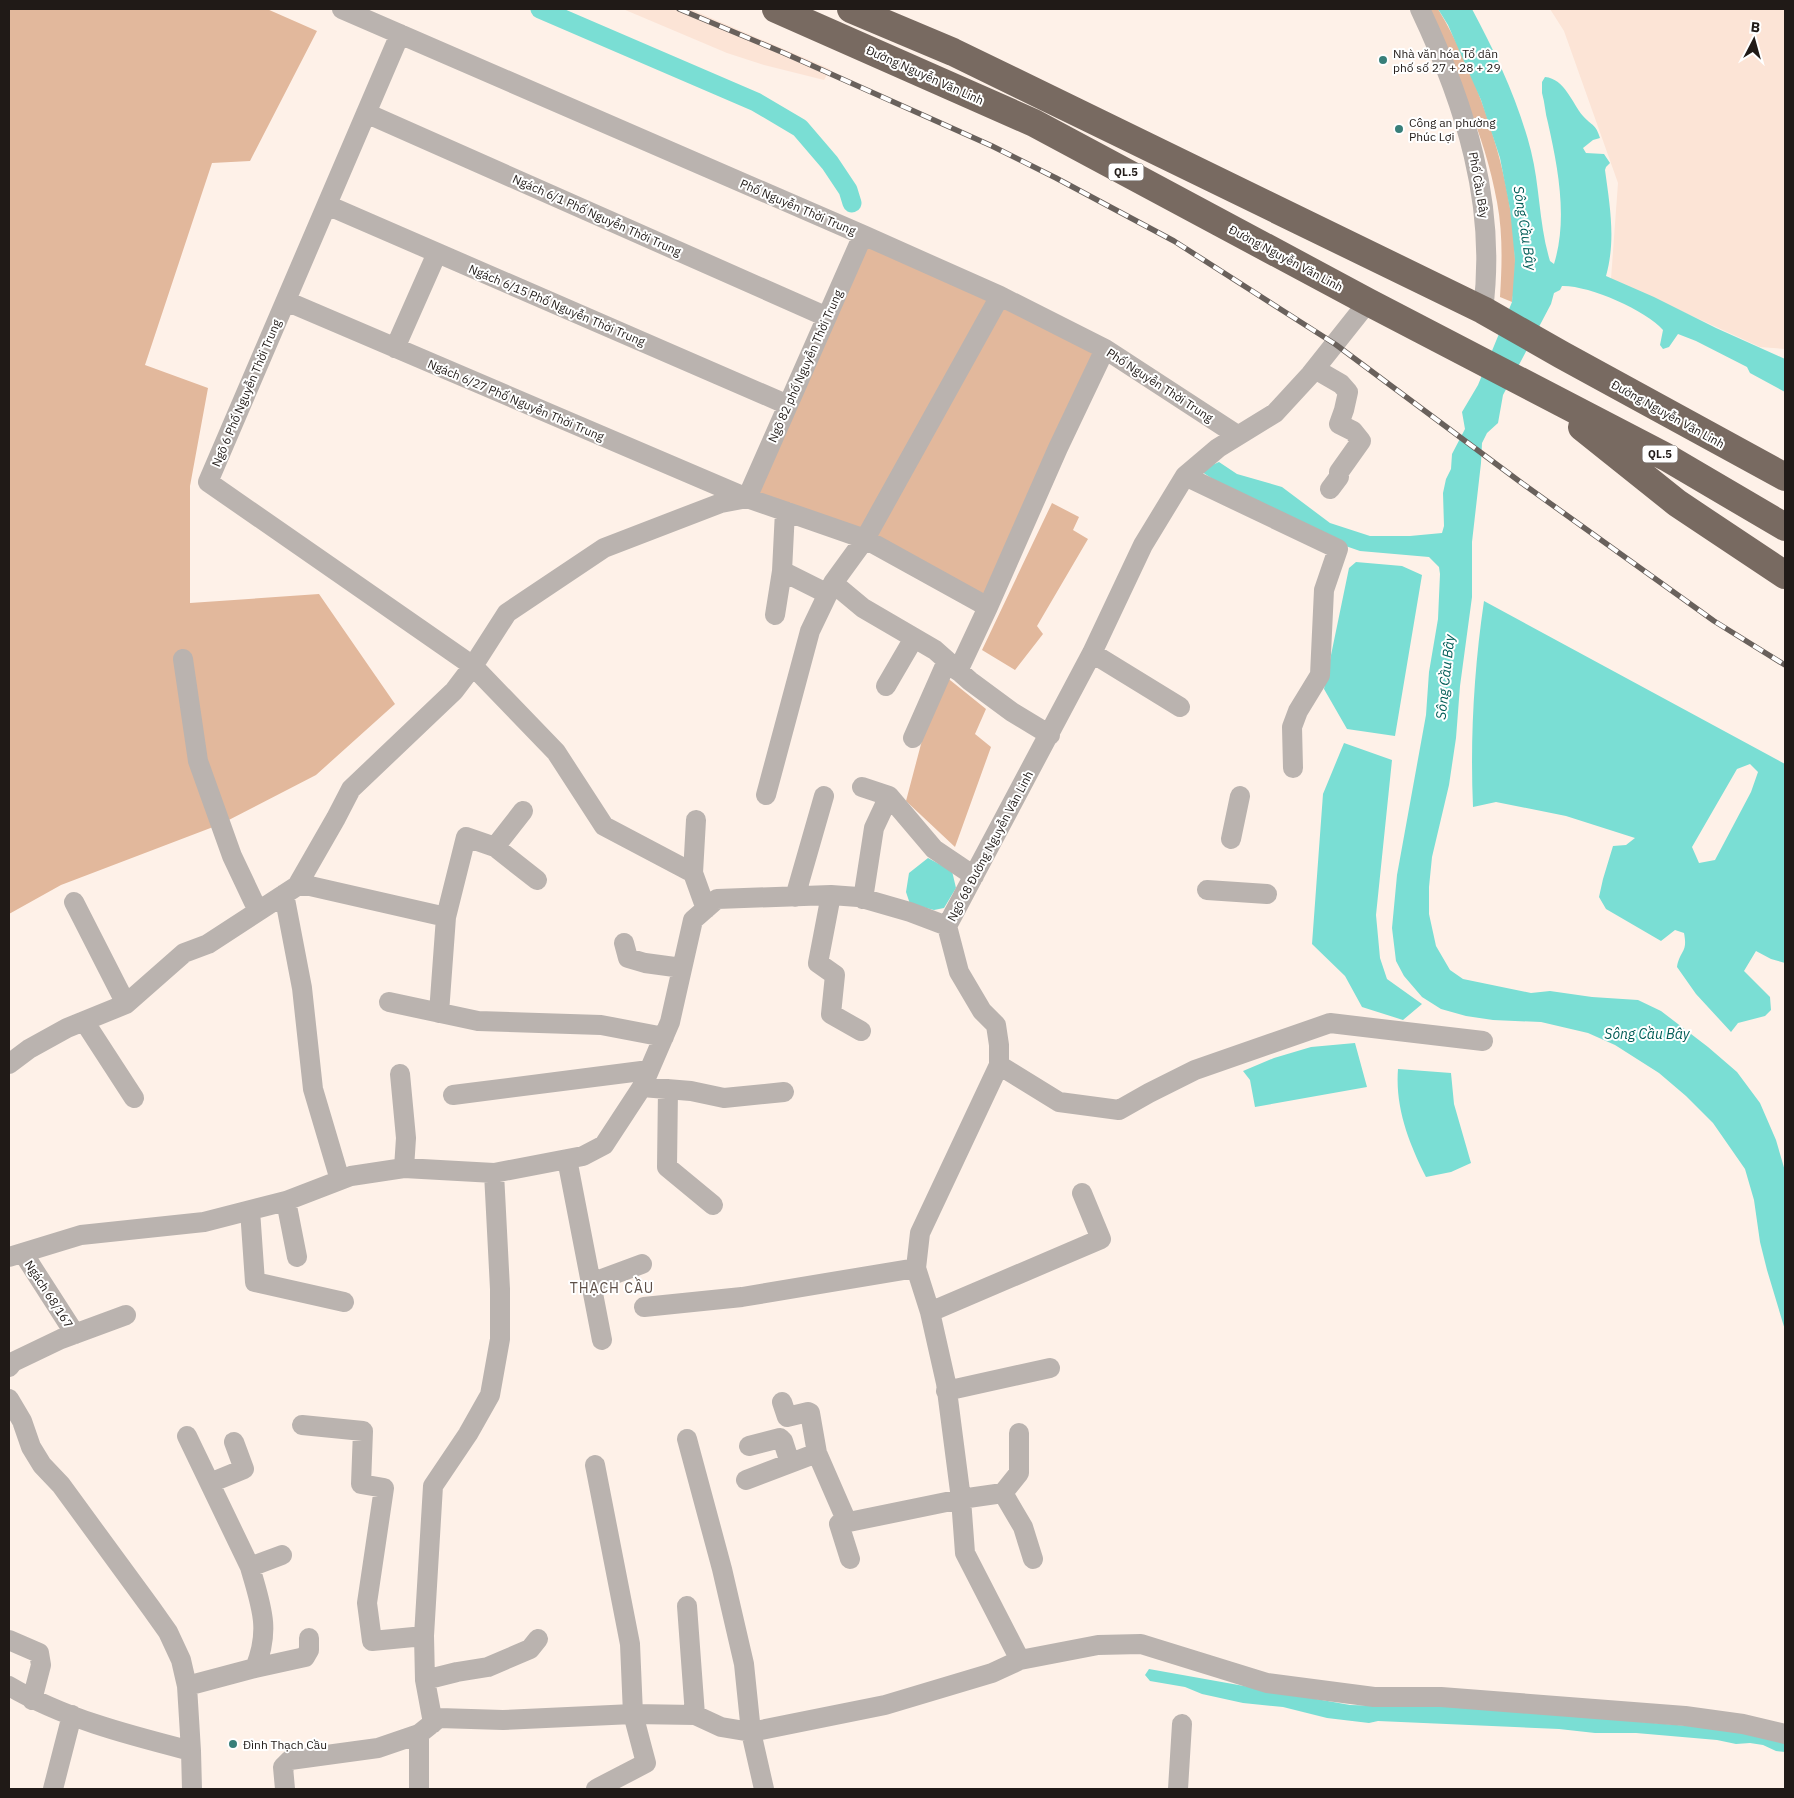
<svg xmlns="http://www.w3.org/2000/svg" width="1794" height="1798" font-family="'IBM Plex Sans',sans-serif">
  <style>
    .built { fill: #fce4d6 }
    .green { fill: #e2b89c }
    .water { fill: #7aded4; fill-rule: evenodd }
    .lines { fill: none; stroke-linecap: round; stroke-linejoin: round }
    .canal { stroke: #7aded4; stroke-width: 19 }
    .minor { stroke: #bab3af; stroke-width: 20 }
    .highway { stroke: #786a61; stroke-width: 28 }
    .rail-casing { stroke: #69615c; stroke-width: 5.5 }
    .rail { stroke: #fff; stroke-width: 4; stroke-dasharray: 11; stroke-linecap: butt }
    .poi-dot { fill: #387f79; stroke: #fff; stroke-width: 2 }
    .labels { text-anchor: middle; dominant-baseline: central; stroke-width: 4; stroke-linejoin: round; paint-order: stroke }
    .shield { fill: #fff; stroke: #635f5d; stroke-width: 1 }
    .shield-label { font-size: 11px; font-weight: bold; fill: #201a17 }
    .poi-label { font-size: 12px; fill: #201a17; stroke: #fff; text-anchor: start }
    .street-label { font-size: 12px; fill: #201a17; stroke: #fff }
    .water-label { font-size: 14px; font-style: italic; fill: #005c56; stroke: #fff }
    .neighbourhood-label { font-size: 14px; letter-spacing: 1px; fill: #5d4f47; stroke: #fff }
  </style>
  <rect width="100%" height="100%" fill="#fef1e8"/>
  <path class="built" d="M623,9H690L830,69L824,80L764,65L727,53Z
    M1550,9H1785V349L1760,347L1611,279L1618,183L1564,31Z"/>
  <path class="green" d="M9,9H267L317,31L250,161L212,163L145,365L208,388L190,486V603L319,594L395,704L316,775L221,824L61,885L9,914Z
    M1426,9H1438C1483,83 1527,215 1512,302L1500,297C1502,265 1503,233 1497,202C1485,133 1454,71 1426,9Z
    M863,235L1105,349L988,607L865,539L747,498Z
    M1052,503L1079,517L1073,530L1088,539L1037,626L1043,634L1015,670L982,650Z
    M940,672L986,709L975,734L991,747L955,847L906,801Z"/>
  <path class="water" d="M1438,9H1472C1496,54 1518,100 1531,151C1540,187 1539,225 1550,261L1554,264C1568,219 1558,168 1548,123C1545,113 1545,103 1542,93V82L1545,77C1565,79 1572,103 1583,116C1592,126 1596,124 1600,138L1593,140L1583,148L1586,153L1604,154L1610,163L1606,167L1605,170C1610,207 1616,240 1606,276L1654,297L1716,328L1785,359V392L1750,373L1747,367L1696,341L1678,334L1669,347L1663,349L1660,345L1663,330C1646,310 1588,285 1562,286L1560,290L1554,293L1551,304L1503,395L1498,423L1487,433L1482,443L1481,463L1472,542V597L1460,686L1456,738L1449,785L1432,857L1429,887V914L1436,946L1450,970L1463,979L1531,993L1550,991L1592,997L1638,1000L1661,1011L1708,1047L1737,1072L1760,1103L1776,1140L1785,1171V1330L1767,1270L1760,1242L1754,1200L1745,1169L1713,1123L1686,1096L1659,1073L1615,1045L1588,1033L1541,1022L1493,1020L1466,1016L1441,1009L1422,997L1404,976L1396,961L1392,928L1397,875L1426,715L1429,672L1438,619L1440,574L1439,567L1429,557L1360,551L1334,542L1225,487L1202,472L1210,466L1219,462L1237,474L1282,487L1330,523L1370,536H1410L1442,533L1444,526L1443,493L1446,479L1451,469L1452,454L1465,429L1462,412L1478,385L1512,302L1515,260L1510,209L1500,158L1481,100L1448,25Z
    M1356,562L1402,566L1422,575L1395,736L1347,729L1324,689L1349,568Z
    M1484,601L1785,764V963L1771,959L1756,951L1744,971L1770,997L1771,1010L1765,1016L1738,1023L1731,1032L1696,994L1677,967C1680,950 1688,953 1684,933L1675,930L1661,941L1606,909L1599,897L1603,879L1613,846L1626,845L1635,838L1566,816L1496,802L1473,807C1470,739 1474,669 1484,601ZM1750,764L1758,772L1751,792L1715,860L1699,863L1692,847L1737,769Z
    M1344,743L1392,760L1376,915L1380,958L1387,979L1422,1004L1403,1020L1362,1007L1345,976L1312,944L1323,794Z
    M928,858L952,871L956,888L944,908L934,910L910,904L906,892L909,873Z
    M1355,1043L1367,1087L1255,1107L1250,1080L1243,1071L1274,1058L1311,1047Z
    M1398,1069L1451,1073L1454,1104L1471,1163L1451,1172L1426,1177C1409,1143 1395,1108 1398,1069Z
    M1149,1669L1350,1705L1380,1706L1416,1703L1724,1729L1785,1741V1752L1776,1751L1763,1745L1750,1743L1736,1744L1717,1740L1636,1733H1595L1559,1729L1378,1721L1369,1723L1327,1718L1283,1707L1243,1703L1202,1694L1185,1687L1150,1681L1145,1675Z"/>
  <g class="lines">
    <path class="canal" d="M540,9L756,102L800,128L830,163L848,190L852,203"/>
    <path class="minor" d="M342,9L863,235L1000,296L1105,349L1237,435
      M1420,9C1465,104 1497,204 1483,310
      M400,34L208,482L473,666L556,752L604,826L693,873
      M366,113L827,317
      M327,205L788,405
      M286,301L747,498L863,235
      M395,348L437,253
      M1315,369L1341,384L1348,392L1344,410L1339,424L1353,431L1361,441L1339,472V477L1330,489
      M1185,476L1338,549L1324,590L1320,675L1298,711L1292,727L1293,768
      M782,571L828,594
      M988,607L865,539L1000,296
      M775,615L782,571L785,511
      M1092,653L1180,707
      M183,659L198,761L232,856L258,911
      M958,671L988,607L1058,448L1105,349
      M886,686L914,638
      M913,738L947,661
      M862,787L889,796L934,849L974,876
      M766,795L810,631L833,583
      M696,820L693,873L706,909
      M1231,839L1240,796
      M495,847L523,811
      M297,886H310L446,917L439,1013
      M1207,890L1267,894
      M284,894L302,988L313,1089L340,1180
      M831,895L818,963L835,975L831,1014L861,1031
      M795,897L824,796
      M863,899L874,828L889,796
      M74,902L126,1004
      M446,917L466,837L495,847L537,880
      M624,943L628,958L645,963L682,968
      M389,1002L478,1021L601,1025L664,1037
      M84,1021L134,1098
      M9,1064L29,1049L67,1028L126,1004L184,953L208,944L297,886L336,818L351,789L454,691L473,666L507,613L604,548L721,503L747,498L865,539L833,583L863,608L935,650L970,681L1012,712L1050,735
      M999,1065L1059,1102L1119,1110L1149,1093L1195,1070L1330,1023L1483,1041
      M400,1074L406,1138L404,1168
      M642,1087L691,1091L724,1098L784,1092
      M668,1089L667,1167L713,1205
      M453,1095L649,1070
      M567,1159L602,1340
      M286,1201L297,1257
      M250,1210L255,1282L344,1302
      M23,1253L75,1334
      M9,1257L81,1235L204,1222L286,1201L351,1176L404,1168L494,1173L583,1156L604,1145L642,1087L670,1022L693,920L717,899L831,895L858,897L910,912L947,926L1092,653L1143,545L1185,476L1218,448L1275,413L1310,375L1368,302
      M591,1283L642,1264
      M644,1307L742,1297L916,1268
      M930,1312L1101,1239L1082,1193
      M9,1367L13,1362L61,1339L126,1315
      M946,1391L1050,1368
      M9,1399L22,1421L31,1447L42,1465L61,1485L151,1608L168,1632L181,1660L187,1686L191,1751L192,1789
      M782,1402L787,1417L808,1412L810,1413L817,1453L847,1522
      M302,1425L363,1431L361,1484L384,1488L367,1603L372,1641L424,1636
      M187,1436L250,1567
      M687,1439L722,1569L744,1664L751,1732L764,1789
      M749,1446L780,1438L783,1441L790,1463
      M595,1465L630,1644L633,1714L646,1763L596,1789
      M746,1480L817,1453
      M210,1483L244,1469L234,1442
      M1003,1493L1019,1473V1433
      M850,1559L839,1524L961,1499L1003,1493L1023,1527L1033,1559
      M687,1606L695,1715
      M9,1640L39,1653L41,1665L32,1700
      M1020,1660L1098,1645L1141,1644L1267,1683L1374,1697H1441L1685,1716L1743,1724L1785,1734
      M255,1668L305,1657L309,1650V1638
      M425,1680L457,1672L488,1667L530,1649L538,1639
      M9,1686C65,1719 129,1735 191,1751
      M187,1686L255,1668C271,1629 261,1606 250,1567L282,1555
      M433,1723L425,1680L424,1636L433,1486L468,1434L490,1395L500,1339V1289L494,1173
      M419,1734V1789
      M53,1789L72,1715
      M285,1789L283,1767L290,1760L378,1748L419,1734L439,1718L503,1720L633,1714L695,1715L721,1727L751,1732L885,1705L992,1673L1020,1660L965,1553L961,1499L946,1383L930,1312L916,1268L920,1233L999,1065V1045L996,1025L982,1011L959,972L947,926
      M1178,1789L1182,1724"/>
    <path class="highway" d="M776,9L1034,123L1368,302L1666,457L1785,527
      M851,9L953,52L1483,310L1562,355L1785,477
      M1582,427L1677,503L1785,575"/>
    <defs>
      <path id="rail" d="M679,9L784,53L992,146L1056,178L1174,241L1335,344L1519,481L1714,621L1785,665"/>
    </defs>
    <use href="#rail" class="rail-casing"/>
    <use href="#rail" class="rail"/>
  </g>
  <g class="poi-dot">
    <circle cx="1383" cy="60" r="5"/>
    <circle cx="1399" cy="129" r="5"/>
    <circle cx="233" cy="1744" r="5"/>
  </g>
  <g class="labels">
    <g class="shield">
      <rect x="1108.5" y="163.5" width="35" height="17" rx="4"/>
      <rect x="1642.5" y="445.5" width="35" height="17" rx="4"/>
    </g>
    <g class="shield-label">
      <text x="1126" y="172">QL.5</text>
      <text x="1660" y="454">QL.5</text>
    </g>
    <g class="poi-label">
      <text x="1393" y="53">Nhà văn hóa Tổ dân<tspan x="1393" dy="14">phố số 27 + 28 + 29</tspan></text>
      <text x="1409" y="122">Công an phường<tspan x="1409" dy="14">Phúc Lợi</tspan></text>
      <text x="243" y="1744">Đình Thạch Cầu</text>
    </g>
    <g class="street-label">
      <text transform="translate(925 75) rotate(24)">Đường Nguyễn Văn Linh</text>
      <text transform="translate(1479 185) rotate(80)">Phố Cầu Bây</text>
      <text transform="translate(798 207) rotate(23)">Phố Nguyễn Thời Trung</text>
      <text transform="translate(597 215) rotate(24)">Ngách 6/1 Phố Nguyễn Thời Trung</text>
      <text transform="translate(1286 258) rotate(28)">Đường Nguyễn Văn Linh</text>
      <text transform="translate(557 305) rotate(23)">Ngách 6/15 Phố Nguyễn Thời Trung</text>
      <text transform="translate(805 366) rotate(-66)">Ngõ 82 phố Nguyễn Thời Trung</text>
      <text transform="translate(1160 385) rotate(33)">Phố Nguyễn Thời Trung</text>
      <text transform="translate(246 393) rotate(-67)">Ngõ 6 Phố Nguyễn Thời Trung</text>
      <text transform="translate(516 400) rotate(23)">Ngách 6/27 Phố Nguyễn Thời Trung</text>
      <text transform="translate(1668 414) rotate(29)">Đường Nguyễn Văn Linh</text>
      <text transform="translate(990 846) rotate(-62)">Ngõ 68 Đường Nguyễn Văn Linh</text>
      <text transform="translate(49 1294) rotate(57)">Ngách 68/167</text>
    </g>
    <g class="water-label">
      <text transform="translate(1525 228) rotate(81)">Sông Cầu Bây</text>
      <text transform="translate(1445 677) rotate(-84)">Sông Cầu Bây</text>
      <text x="1647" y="1034">Sông Cầu Bây</text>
    </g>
    <g class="neighbourhood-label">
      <text x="612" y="1288">THẠCH CẦU</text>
    </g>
  </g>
  <rect width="1794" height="1798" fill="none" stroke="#201a17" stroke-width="20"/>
  <g transform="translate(1754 40) rotate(6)" stroke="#ffffff" stroke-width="4" paint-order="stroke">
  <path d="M0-4L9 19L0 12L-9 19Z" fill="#201a17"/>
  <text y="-8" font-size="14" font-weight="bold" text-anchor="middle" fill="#201a17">B</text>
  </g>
</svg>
